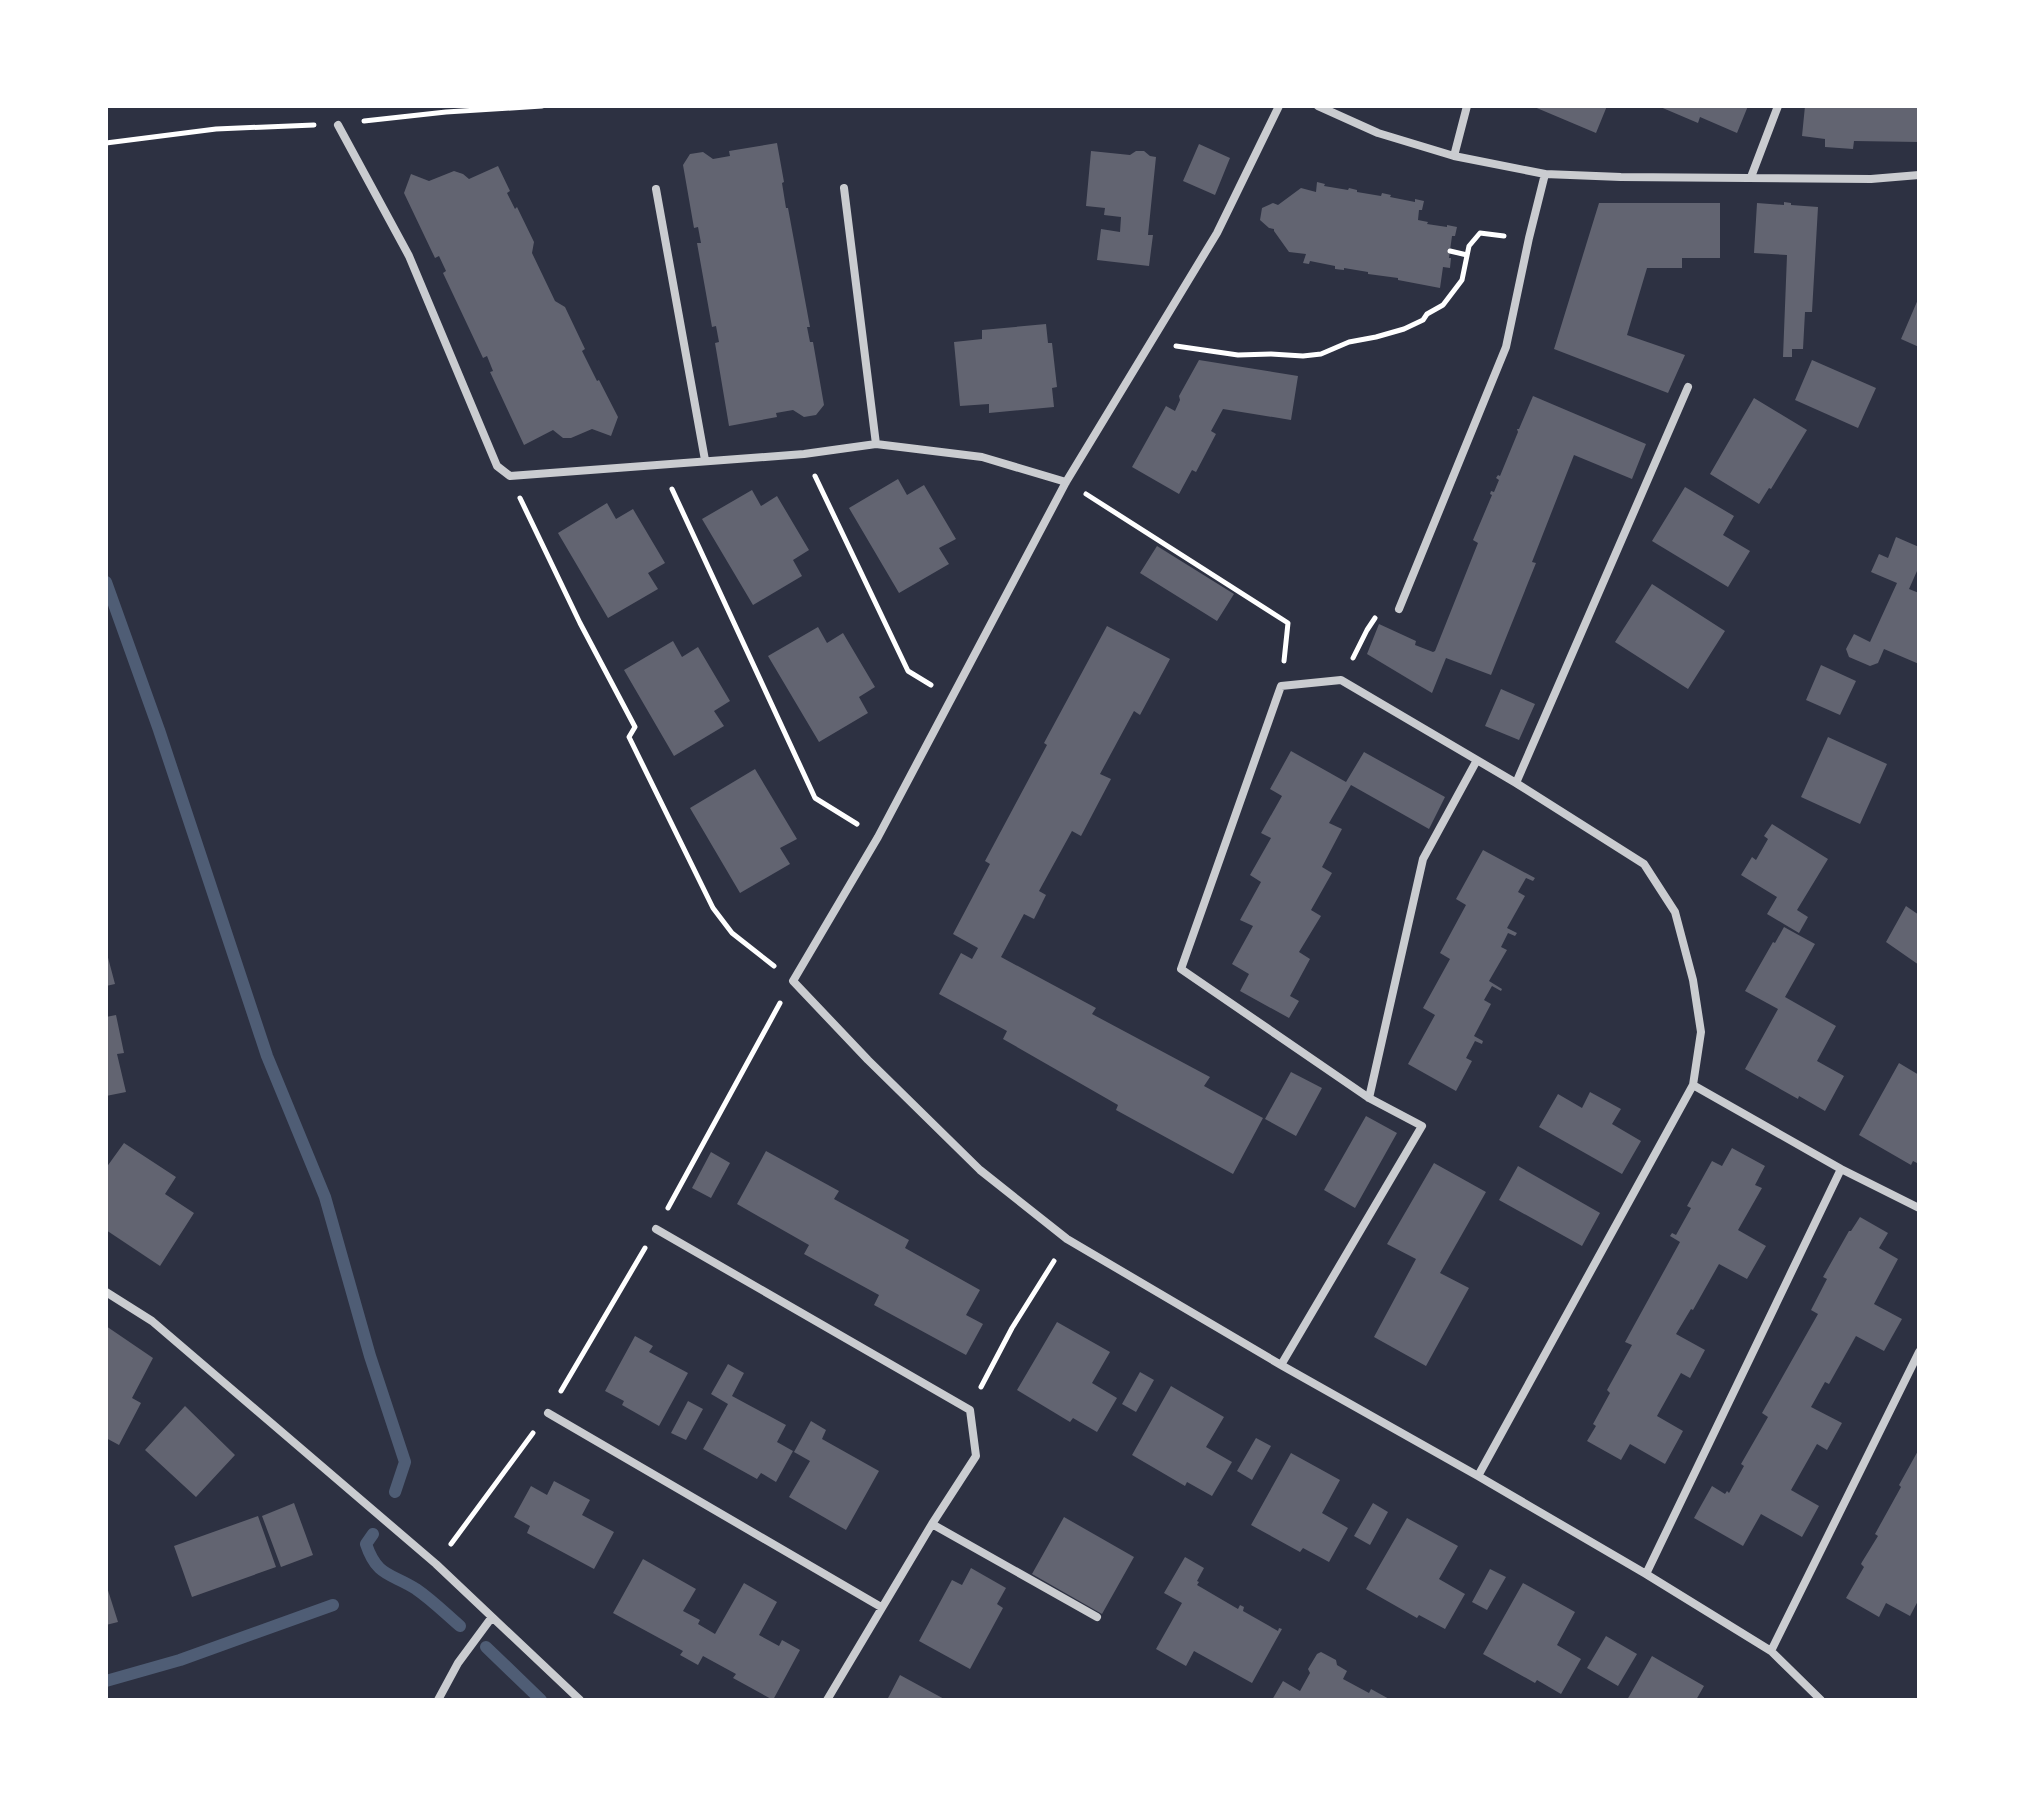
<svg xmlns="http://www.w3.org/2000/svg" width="2025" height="1806" font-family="Jost,sans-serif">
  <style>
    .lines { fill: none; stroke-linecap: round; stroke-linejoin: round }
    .stream { stroke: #4f5d75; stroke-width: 12 }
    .building { fill: #626471 }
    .path { stroke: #fff; stroke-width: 5 }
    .minor { stroke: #caccd0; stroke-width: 8 }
  </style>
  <rect width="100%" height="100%" fill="#2d3142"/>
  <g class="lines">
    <path class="stream" d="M106,582L159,730L267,1056L325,1197L370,1356L405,1462L395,1492
      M373,1534L366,1544C377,1577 391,1573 416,1589C432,1600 446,1614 460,1626
      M486,1647L541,1700
      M106,1681L180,1660L333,1605"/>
  </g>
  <path class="building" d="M1532,106H1607L1596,133Z
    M1658,106H1748L1737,133L1700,117L1698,123Z
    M1805,106H1919V142L1854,141L1853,149L1825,147V139L1802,136Z
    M777,143L784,182L782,183L786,208H788L810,327H807L810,342H813L824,405L816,415L804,417L793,410L776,413L777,417L729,426L715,343L719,342L716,326L712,327L697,243H701L698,227L694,228L683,165L690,154L703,152L713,159L730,156L729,151Z
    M1199,144L1230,158L1215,195L1183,181Z
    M1091,151L1130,155L1136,151H1144L1150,156L1156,157L1148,235H1153L1149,266L1097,260L1101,229L1120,232L1121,217L1104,215L1105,208L1086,206Z
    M498,166L510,191L507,193L515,209L517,207L534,242L532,253L555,301L565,307L585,349L582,351L597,381L599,380L618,417L611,436L592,429L571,438H563L553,430L524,445L490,372L493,371L487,356L483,358L443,273L446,271L439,256L435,258L404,193L411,174L429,181L454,171L463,174L469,179Z
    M1317,182L1325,184L1324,186L1348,190L1349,188L1357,190V192L1381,196L1382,193L1391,195L1390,197L1415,202V199L1424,201L1422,210H1419L1418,220L1428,222L1427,224L1447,227V225L1457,227L1455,236H1452L1449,258H1451L1450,268L1443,267L1440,288L1398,280V278L1368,274V272L1344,268V270L1335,269V266L1310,261L1309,264L1303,263L1306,254L1289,252L1274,231V229L1269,228L1260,220L1262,208L1273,203L1278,205L1301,188L1316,192Z
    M1784,202L1791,203V205L1818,207L1812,312H1805L1803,349H1792V357H1783L1787,255L1754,253L1757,203L1784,205Z
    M1599,203H1720V258H1682V268H1647L1627,335L1685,355L1668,393L1554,349Z
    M1919,297V347L1901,339Z
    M1046,324L1048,343H1052L1057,387L1052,388L1054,407L989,413V404L960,406L954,342L982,339V330Z
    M1199,360L1298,376L1291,420L1223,409L1211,431L1216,434L1196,472L1192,470L1179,494L1132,467L1166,406L1175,411L1180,400L1179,396Z
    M1812,360L1876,388L1858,428L1795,400Z
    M1533,396L1646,444L1632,479L1574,455L1532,562L1536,563L1491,675L1446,658L1432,693L1367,654L1379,624L1416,641L1415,645L1433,652L1435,651L1478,543L1473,540L1492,495L1490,494L1491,491L1494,492L1499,480L1496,478L1498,475L1500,476L1518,432L1517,429H1519Z
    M1754,398L1807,430L1771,489L1769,488L1759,504L1710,474Z
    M898,479L907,495L924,485L956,539L939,548L949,564L899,593L849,508Z
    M1685,487L1734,516L1723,535L1750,551L1728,587L1652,541Z
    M752,490L761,506L777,496L809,550L793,560L802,576L753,605L702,519Z
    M607,503L616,519L633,509L665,563L648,573L658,589L608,618L558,533Z
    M1896,537L1919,547V572L1917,571L1909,589L1919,593V664L1884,649L1878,663L1870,666L1849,657L1846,649L1854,634L1870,642L1897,583L1871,572L1879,554L1888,558Z
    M1157,546L1234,594L1217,621L1140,573Z
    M1652,584L1725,631L1688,689L1615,642Z
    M1107,626L1170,659L1140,715L1134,711L1100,774L1111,779L1081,836L1072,831L1039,891L1046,895L1034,919L1024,914L1001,957L1096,1008L1092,1014L1210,1077L1204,1086L1263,1118L1233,1174L1116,1110L1118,1105L1003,1039L1007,1031L939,994L961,953L972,959L978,948L953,934L990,864L985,861L1047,745L1044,743Z
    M818,627L827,643L843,633L875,687L859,697L868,713L819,742L768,656Z
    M673,641L682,657L698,647L730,701L714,711L724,726L674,756L624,670Z
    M1821,665L1856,681L1840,715L1806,700Z
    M1501,689L1535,704L1519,740L1485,726Z
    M1828,737L1887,764L1860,824L1801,797Z
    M1291,751L1346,782L1364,752L1445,797L1429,829L1351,785L1329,823L1342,829L1322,867L1332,873L1311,910L1321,916L1299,952L1310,959L1290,996L1299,1001L1289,1018L1240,991L1249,974L1232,964L1253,926L1240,920L1261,882L1250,875L1271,838L1261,833L1282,796L1270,789Z
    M755,769L797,839L780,848L790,864L740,893L690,808Z
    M1772,824L1828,859L1797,910L1808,917L1799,933L1767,914L1777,897L1741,875L1752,857L1756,860L1768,839L1764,836Z
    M1483,850L1535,878L1533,881L1526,878L1518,892L1525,896L1507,928L1517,933L1515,936L1508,933L1501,947L1507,950L1489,981L1502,989L1501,991L1492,986L1484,1000L1491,1004L1474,1036L1483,1041L1482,1044L1475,1041L1466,1058L1472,1061L1456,1091L1408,1064L1435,1015L1423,1008L1450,959L1440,953L1466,905L1456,899Z
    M1906,906L1919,915V965L1886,942Z
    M1784,927L1815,944L1785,997L1836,1026L1817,1061L1844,1076L1825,1111L1799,1096L1798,1099L1745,1069L1778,1009L1745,991L1773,942L1775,943Z
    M106,950L115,984L106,986Z
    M116,1015L124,1053L117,1054L126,1092L106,1096V1017Z
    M1899,1063L1919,1075V1164L1913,1161L1911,1165L1859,1135Z
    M1291,1072L1322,1088L1296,1136L1265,1119Z
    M1590,1092L1621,1109L1612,1124L1641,1141L1622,1174L1539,1127L1558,1094L1582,1108Z
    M1366,1116L1397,1133L1355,1208L1324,1190Z
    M124,1143L176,1177L165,1194L194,1213L160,1266L106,1230V1168Z
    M1732,1148L1765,1166L1755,1185L1762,1188L1738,1230L1766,1246L1747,1279L1719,1264L1693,1310L1691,1309L1676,1334L1705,1350L1690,1378L1681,1373L1657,1416L1683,1431L1665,1464L1630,1444L1621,1460L1587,1441L1596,1426L1593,1424L1610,1393L1607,1390L1632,1345L1625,1342L1680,1242L1670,1236L1672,1233L1676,1235L1691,1208L1687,1206L1712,1161L1722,1166Z
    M766,1151L839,1191L834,1199L909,1240L905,1248L980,1290L966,1315L983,1324L966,1355L874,1305L879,1295L804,1254L809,1245L737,1204Z
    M711,1152L730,1163L711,1198L692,1188Z
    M1434,1163L1486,1192L1440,1273L1469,1288L1426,1366L1374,1337L1416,1259L1387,1244Z
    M1518,1166L1600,1213L1582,1246L1499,1200Z
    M1860,1217L1888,1233L1879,1248L1898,1259L1874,1304L1902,1319L1884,1351L1856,1336L1829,1384L1825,1382L1811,1407L1842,1423L1827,1450L1817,1444L1791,1490L1819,1506L1802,1537L1761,1514L1743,1546L1694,1518L1712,1486L1725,1494L1727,1491L1729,1493L1744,1466L1741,1464L1768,1417L1762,1413L1818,1314L1811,1310L1827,1279L1823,1277L1849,1231H1851Z
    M1057,1322L1110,1352L1092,1383L1117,1398L1097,1432L1073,1418L1070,1422L1017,1390Z
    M106,1326L153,1358L132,1398L141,1403L119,1445L106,1438Z
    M635,1336L653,1346L649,1352L688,1373L659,1426L622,1405L624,1401L605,1391Z
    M728,1364L744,1373L732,1396L786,1425L777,1442L793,1451L776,1482L761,1473L757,1479L703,1449L728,1404L711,1394Z
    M1140,1372L1154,1380L1136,1412L1122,1404Z
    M1171,1386L1224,1417L1206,1447L1232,1462L1212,1496L1187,1482L1185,1486L1132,1455Z
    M688,1401L703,1409L686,1440L671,1433Z
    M185,1406L235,1455L196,1497L145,1450Z
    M811,1421L826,1430L822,1439L879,1471L846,1530L789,1497L810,1461L794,1452Z
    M1256,1438L1271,1446L1252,1480L1237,1471Z
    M1919,1449V1599L1910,1616L1886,1603L1879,1617L1846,1598L1864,1567L1861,1564L1862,1562L1878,1536L1875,1534L1901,1487L1899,1485Z
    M1291,1453L1340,1480L1322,1513L1348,1528L1329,1562L1303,1548L1300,1552L1251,1525Z
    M554,1481L590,1500L582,1515L614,1532L594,1569L527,1533L530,1526L514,1517L531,1486L547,1495Z
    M294,1503L313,1555L281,1567L262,1516Z
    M1373,1503L1388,1512L1370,1545L1354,1536Z
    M258,1516L276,1567L192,1597L174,1546Z
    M1064,1517L1134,1557L1102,1614L1032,1574Z
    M1407,1518L1458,1546L1439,1579L1465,1594L1445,1629L1419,1615L1417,1618L1366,1589Z
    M1185,1557L1204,1568L1197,1581L1199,1582L1197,1585L1238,1609L1240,1605L1244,1607L1243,1611L1278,1631L1279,1628L1282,1629L1252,1683L1194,1651L1186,1666L1156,1649L1182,1603L1164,1593Z
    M643,1559L696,1589L683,1611L700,1620L698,1624L715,1634L744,1583L777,1602L759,1635L779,1646L782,1640L800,1650L773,1700L733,1678L736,1674L703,1656L698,1665L680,1655L683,1651L613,1613Z
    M971,1568L1006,1588L997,1604L1003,1608L970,1669L919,1641L952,1580L962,1585Z
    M1490,1569L1506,1577L1487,1610L1472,1602Z
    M1523,1583L1575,1612L1557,1645L1581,1659L1561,1694L1537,1680L1535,1683L1483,1654Z
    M106,1584L118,1622L106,1625Z
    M1606,1636L1637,1654L1618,1686L1587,1668Z
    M1321,1652L1336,1660L1337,1665L1347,1671L1343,1679L1369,1693L1371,1689L1391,1700H1272L1283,1681L1300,1691L1310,1673L1308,1669L1317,1654Z
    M1652,1656L1704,1686L1696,1700H1627Z
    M900,1675L946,1700H887Z"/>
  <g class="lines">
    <path class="path" d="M364,121L446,112L542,106
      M106,143L216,129L314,125
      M1450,251L1467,255
      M1176,346L1238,355L1271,354L1303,356L1321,354L1349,342L1376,337L1404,329L1423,320L1427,314L1443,305L1462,280L1469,246L1480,233L1504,236
      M815,476L908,671L931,685
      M672,489L815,798L857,824
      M1086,494L1288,623L1284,661
      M520,498L580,623L635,727L629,737L713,908L732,933L774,966
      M1353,658L1367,630L1375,618
      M668,1208L780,1003
      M981,1387L1012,1328L1054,1261
      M561,1391L645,1248
      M451,1544L533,1433"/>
    <path class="minor" d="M1279,106L1217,233L1066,482L878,837L793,981L868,1060L980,1170L1067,1239L1281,1365L1478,1476L1646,1574L1771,1651L1821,1700
      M1318,106L1378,133L1454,156L1545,174L1621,177L1871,179L1919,175
      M338,125L409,256L497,466L510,476L804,454L876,444L982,457L1066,482
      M1454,156L1467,106
      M1751,177L1778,106
      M844,188L876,444
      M656,189L705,460
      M1399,609L1506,347L1529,238L1545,174
      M1516,783L1688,387
      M1693,1085L1841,1169L1919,1208
      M1369,1098L1423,859L1477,760
      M656,1229L970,1410L976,1456L932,1524L827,1700
      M106,1292L152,1321L436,1564L580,1700
      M1281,1365L1422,1126L1369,1098L1181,969L1281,686L1341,680L1516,783L1644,864L1675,912L1693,980L1701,1032L1693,1085L1478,1476
      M548,1413L881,1607
      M932,1524L1097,1617
      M1646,1574L1841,1169
      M1771,1651L1919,1352
      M438,1700L458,1663L492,1617"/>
  </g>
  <rect width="2025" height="1806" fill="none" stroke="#ffffff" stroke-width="216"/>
</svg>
